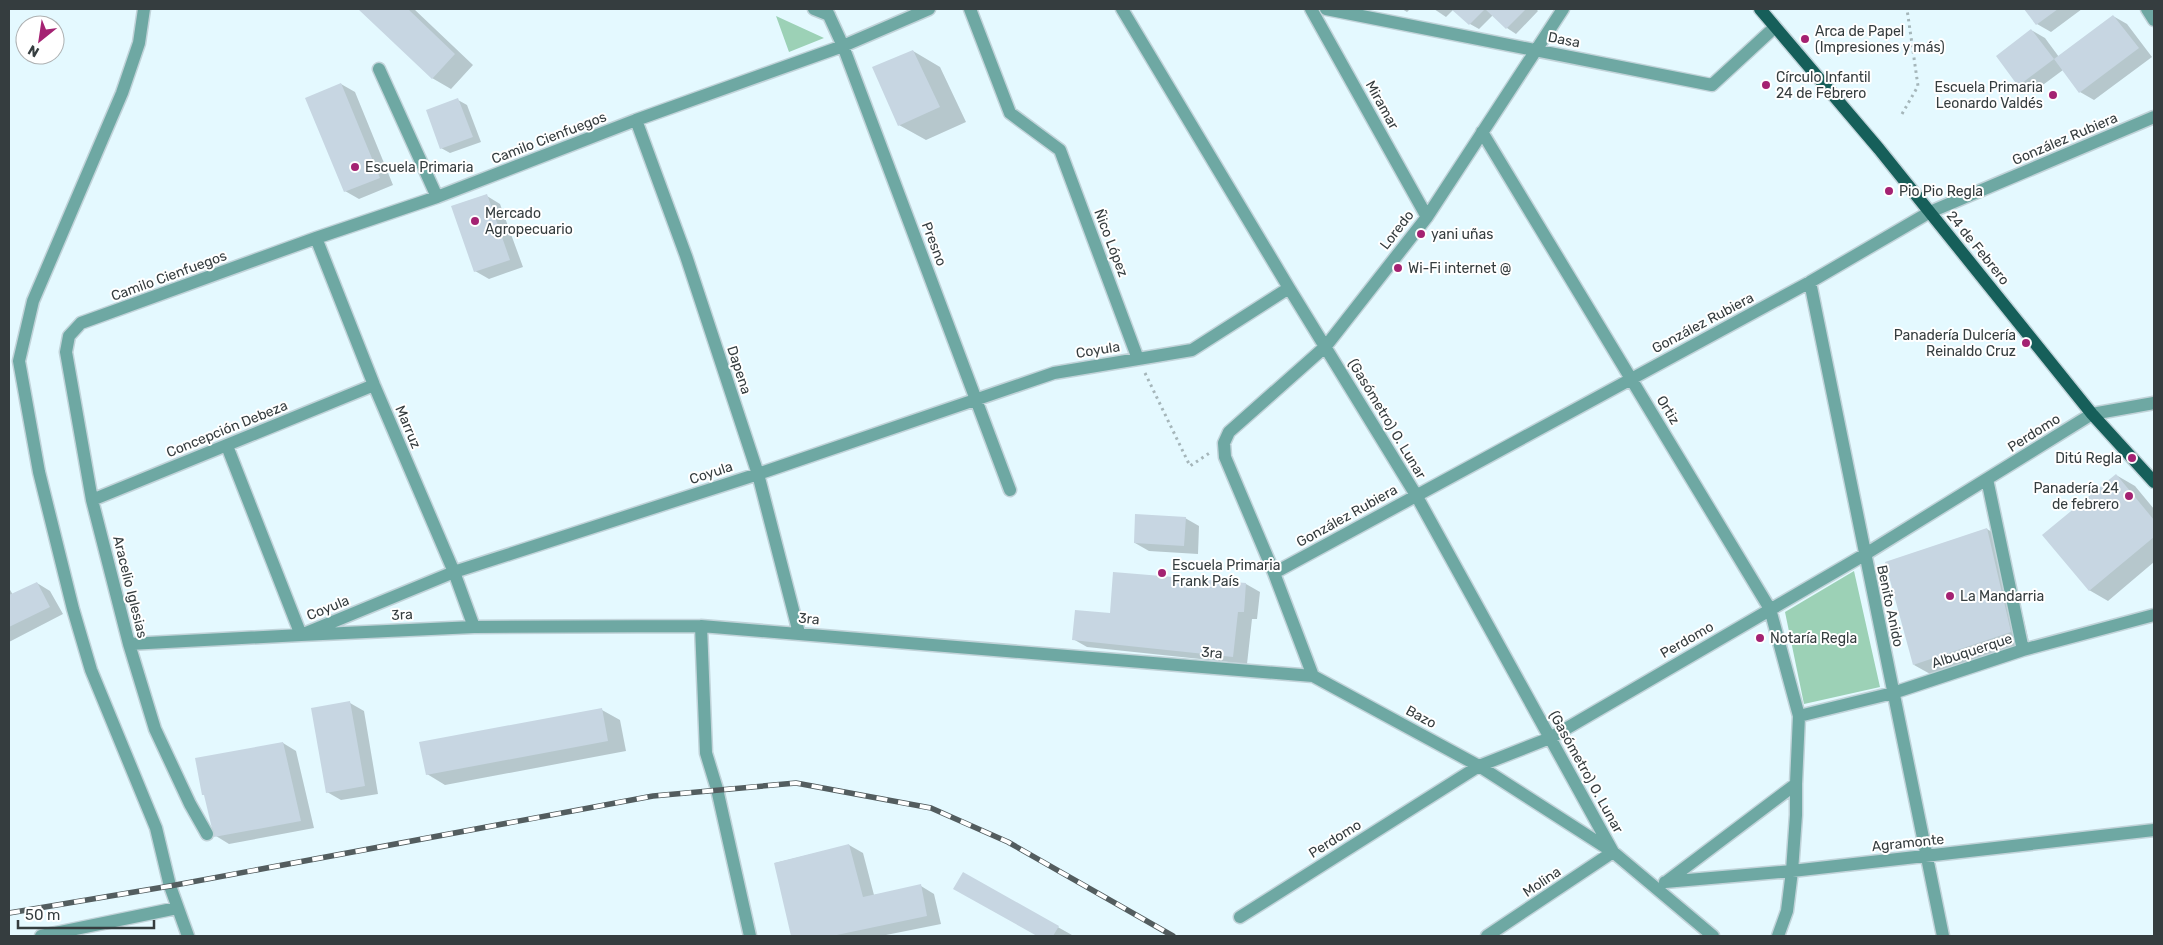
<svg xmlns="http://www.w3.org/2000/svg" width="2163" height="945" font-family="Rubik,sans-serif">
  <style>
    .green { fill: #9cd1b6 }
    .shadow { fill: #0003 }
    .building { fill: #c7d6e2 }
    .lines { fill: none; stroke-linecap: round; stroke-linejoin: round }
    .minor-casing { stroke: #c1d3d9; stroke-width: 15 }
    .major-casing { stroke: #c1d3d9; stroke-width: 15 }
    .path { stroke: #a5b6ba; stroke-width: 3; stroke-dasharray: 2.5 4; stroke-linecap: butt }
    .minor { stroke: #6ea8a3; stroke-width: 12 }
    .major { stroke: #165f5a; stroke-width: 12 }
    .rail-casing { stroke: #535d5f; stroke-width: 5.5 }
    .rail { stroke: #fff; stroke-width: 4; stroke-dasharray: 11; stroke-linecap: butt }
    .poi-dot { fill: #a42272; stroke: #fff; stroke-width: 2 }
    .labels { text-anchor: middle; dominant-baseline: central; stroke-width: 4; stroke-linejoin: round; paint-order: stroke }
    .poi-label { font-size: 14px; fill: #353d3f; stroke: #fff; text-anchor: start }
    .street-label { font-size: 14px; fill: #353d3f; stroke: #fff }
  </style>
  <rect width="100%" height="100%" fill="#e4f9ff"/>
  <path class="green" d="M776,16L824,38L789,52Z
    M1854,571L1880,687L1804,704L1785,612Z"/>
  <path class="shadow" d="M360,9H414L473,65L451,89L432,78Z
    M1402,9H1410L1407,12Z
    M1434,9H1536L1538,11L1516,34L1507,28L1493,15L1479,29L1470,24L1454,9L1446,17Z
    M2025,9H2082L2051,32L2037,24Z
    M2113,16L2127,24L2152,57L2094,100L2080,92L2063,70L2032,93L2019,85L2031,30L2045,38L2059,57Z
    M913,51L940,67L966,122L926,140L899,125Z
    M341,84L355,92L393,185L359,199L345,191Z
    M458,100L467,105L481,142L450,153L441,148Z
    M487,196L500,204L523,267L489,279L475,271Z
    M2116,475L2135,486L2154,509V562L2108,601L2089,590Z
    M1185,518L1199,526L1198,554L1149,551L1135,543Z
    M1987,529L2005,540L2029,642L1932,675L1914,665Z
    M37,583L50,591L63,614L9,642V588L13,595Z
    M1246,584L1260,592L1257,619H1252L1247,664L1087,647L1073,639L1111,615Z
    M350,703L364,711L378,794L341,800L327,792Z
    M602,710L620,720L626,751L445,785L427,774Z
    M283,743L296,751L314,828L229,844L216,836Z
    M849,845L863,853L874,895L921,886L934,894L941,924L881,936H792L775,863Z
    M963,874L1072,935L1071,936H1039L955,889Z"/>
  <path class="building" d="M358,9H408L455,54L432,79Z
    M1451,9H1485L1469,25Z
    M1485,9H1526L1506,29Z
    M2024,9H2058L2036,25Z
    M2113,15L2139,48L2079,93L2054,59Z
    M2031,29L2054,59L2018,86L1996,56Z
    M913,50L940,107L898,126L872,67Z
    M341,83L380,178L344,192L305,98Z
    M458,98L473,137L440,149L426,110Z
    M487,194L510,260L474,272L451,206Z
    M2116,474L2154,520V537L2089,591L2042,535Z
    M1135,514L1186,517L1184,546L1134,543Z
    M1987,528L2011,632L1913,665L1885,562Z
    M1113,572L1246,583L1244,612H1238L1233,657L1072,640L1075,610L1110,613Z
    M37,582L50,607L9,627V595Z
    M350,701L365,786L326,793L311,708Z
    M602,708L608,741L426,775L419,742Z
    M283,742L301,821L214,837L204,795H202L195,758Z
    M849,844L863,897L921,884L927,916L832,936H791L774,863Z
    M963,872L1059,926L1053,936H1037L953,889Z"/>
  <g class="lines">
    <defs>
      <path id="minor" d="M144,9L139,43L122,93L33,301L19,361L39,472L73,609L91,670L156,828L170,886L188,936
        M814,9L829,15
        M826,9L843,46L1010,490
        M970,9L1010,113L1060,150L1138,359
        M1122,9L1289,288L1416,495L1613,852L1487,936
        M1311,9L1427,217
        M1326,9L1712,85L1775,27
        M1563,9L1427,217L1326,346L1229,432L1224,443L1225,457L1274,573L1313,676L1479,766L1613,852L1713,936
        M2147,9L2154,20
        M379,69L437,197
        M636,120L686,256L758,474L799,633
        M1482,132L1770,609L1799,716L1796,784V815L1792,871L1787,911L1778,936
        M316,238L374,385L454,572L474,627
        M1810,282L1943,936
        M227,446L301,635L474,627L701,626L1313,676
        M1987,479L2023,650
        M92,500L374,385
        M1274,573L1810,282L1930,212L2154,117
        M701,626L706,753L717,789L750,936
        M129,644L301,635L454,572L758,474L1054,373L1192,350L1289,288
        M1799,716L1893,693L2023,650L2154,615
        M207,834L190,804L155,729L129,644L92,500L66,352L69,336L81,323L316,238L437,197L636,120L843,46L929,9
        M1665,882L1792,871L2154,830
        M1666,882L1796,784
        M1240,917L1479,766L1550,738L1864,555L2092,414L2154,403
        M41,936L177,908"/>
      <path id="major" d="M1760,9L1879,149L2092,414L2154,482"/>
    </defs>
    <use href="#minor" class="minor-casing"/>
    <use href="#major" class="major-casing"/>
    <path class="path" d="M1902,114L1918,86L1907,9
      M1145,373L1190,466L1211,452"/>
    <use href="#minor" class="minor"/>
    <use href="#major" class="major"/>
    <defs>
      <path id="rail" d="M9,913L170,886L653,796L796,783L931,808L1008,842L1173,936"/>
    </defs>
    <use href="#rail" class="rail-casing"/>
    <use href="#rail" class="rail"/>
  </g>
  <g class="poi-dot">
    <circle cx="1805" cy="39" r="5"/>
    <circle cx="1766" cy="85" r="5"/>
    <circle cx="2053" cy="95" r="5"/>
    <circle cx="355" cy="167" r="5"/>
    <circle cx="1889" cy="191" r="5"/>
    <circle cx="475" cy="221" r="5"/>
    <circle cx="1421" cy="234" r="5"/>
    <circle cx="1398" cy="268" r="5"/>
    <circle cx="2026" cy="343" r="5"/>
    <circle cx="2132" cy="458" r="5"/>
    <circle cx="2129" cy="496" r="5"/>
    <circle cx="1162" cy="573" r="5"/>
    <circle cx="1950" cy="596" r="5"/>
    <circle cx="1760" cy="638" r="5"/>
  </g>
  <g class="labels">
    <g class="poi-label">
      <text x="1815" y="31">Arca de Papel<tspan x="1815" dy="16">(Impresiones y más)</tspan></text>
      <text x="1776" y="77">Círculo Infantil<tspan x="1776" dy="16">24 de Febrero</tspan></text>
      <text x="2043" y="87" text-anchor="end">Escuela Primaria<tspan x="2043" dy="16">Leonardo Valdés</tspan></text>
      <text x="365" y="167">Escuela Primaria</text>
      <text x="1899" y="191">Pio Pio Regla</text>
      <text x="485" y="213">Mercado<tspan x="485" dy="16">Agropecuario</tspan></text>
      <text x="1431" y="234">yani uñas</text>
      <text x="1408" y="268">Wi-Fi internet @</text>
      <text x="2016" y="335" text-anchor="end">Panadería Dulcería<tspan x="2016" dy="16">Reinaldo Cruz</tspan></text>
      <text x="2122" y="458" text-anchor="end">Ditú Regla</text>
      <text x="2119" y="488" text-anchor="end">Panadería 24<tspan x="2119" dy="16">de febrero</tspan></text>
      <text x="1172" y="565">Escuela Primaria<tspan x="1172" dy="16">Frank País</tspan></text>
      <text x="1960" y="596">La Mandarria</text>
      <text x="1770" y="638">Notaría Regla</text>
    </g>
    <g class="street-label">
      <text transform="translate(1564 40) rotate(11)">Dasa</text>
      <text transform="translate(1382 105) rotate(61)">Miramar</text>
      <text transform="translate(549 138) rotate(-21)">Camilo Cienfuegos</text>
      <text transform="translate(2065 139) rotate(-23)">González Rubiera</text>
      <text transform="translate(1397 230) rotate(-52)">Loredo</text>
      <text transform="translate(1111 243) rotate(69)">Ñico López</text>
      <text transform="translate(934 244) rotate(69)">Presno</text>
      <text transform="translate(1978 248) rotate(51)">24 de Febrero</text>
      <text transform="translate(169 276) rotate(-20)">Camilo Cienfuegos</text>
      <text transform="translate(1703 323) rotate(-28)">González Rubiera</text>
      <text transform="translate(1098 350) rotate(-9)">Coyula</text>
      <text transform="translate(739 370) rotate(72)">Dapena</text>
      <text transform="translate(1668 410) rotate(59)">Ortiz</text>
      <text transform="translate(1387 419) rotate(59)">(Gasómetro) O. Lunar</text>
      <text transform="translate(408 427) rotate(67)">Marruz</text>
      <text transform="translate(227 429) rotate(-22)">Concepción Debeza</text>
      <text transform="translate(2034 433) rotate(-32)">Perdomo</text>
      <text transform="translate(711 473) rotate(-18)">Coyula</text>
      <text transform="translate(1347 516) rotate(-29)">González Rubiera</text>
      <text transform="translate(130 587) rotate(76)">Aracelio Iglesias</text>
      <text transform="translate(1890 606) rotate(78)">Benito Anido</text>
      <text transform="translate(328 608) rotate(-22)">Coyula</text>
      <text transform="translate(402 615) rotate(-3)">3ra</text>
      <text transform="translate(809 619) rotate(5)">3ra</text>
      <text transform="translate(1687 640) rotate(-30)">Perdomo</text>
      <text transform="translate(1972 651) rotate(-18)">Albuquerque</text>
      <text transform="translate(1212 653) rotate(5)">3ra</text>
      <text transform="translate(1421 717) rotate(28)">Bazo</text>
      <text transform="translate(1586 772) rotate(61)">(Gasómetro) O. Lunar</text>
      <text transform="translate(1335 839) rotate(-32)">Perdomo</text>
      <text transform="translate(1908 843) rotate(-6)">Agramonte</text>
      <text transform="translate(1542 882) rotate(-34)">Molina</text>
    </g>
  </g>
  <rect width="2163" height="945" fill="none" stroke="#353d3f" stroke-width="20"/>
  <g transform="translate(40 40) rotate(210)"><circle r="24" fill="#ffffff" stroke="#aeb1b2"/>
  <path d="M0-4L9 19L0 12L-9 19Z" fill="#a42272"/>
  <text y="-8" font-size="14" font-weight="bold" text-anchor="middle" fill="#353d3f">N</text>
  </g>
  <path d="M18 920v8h136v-8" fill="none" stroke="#353d3f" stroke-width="2.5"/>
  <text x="25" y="920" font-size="15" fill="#353d3f" stroke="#ffffff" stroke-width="4" paint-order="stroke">50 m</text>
</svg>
